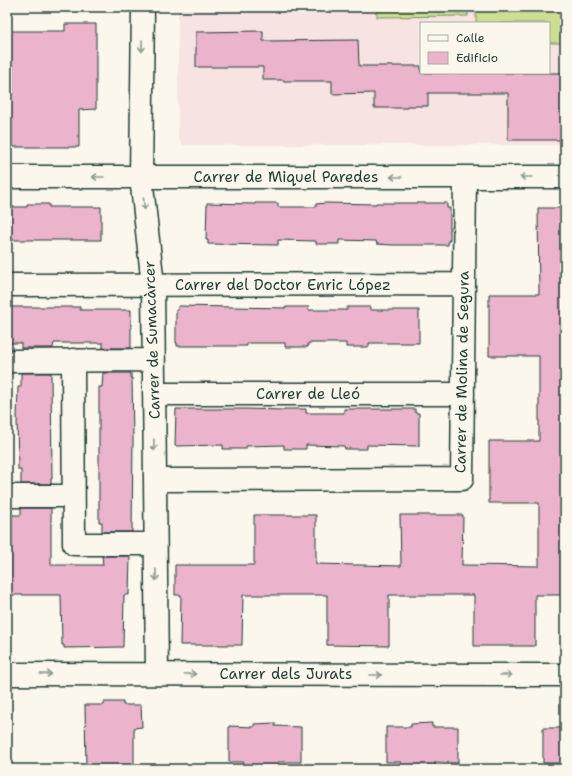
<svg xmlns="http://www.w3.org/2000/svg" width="572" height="776" font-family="'Shantell Sans',sans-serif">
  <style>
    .built { fill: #f6e3e2; fill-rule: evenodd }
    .pitch { fill: #cdde93; stroke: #768e64 }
    .building { fill: #ebb4cc; stroke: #1f3d34 }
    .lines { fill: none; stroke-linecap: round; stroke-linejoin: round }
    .minor-casing { stroke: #1f3d34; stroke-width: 25 }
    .minor { stroke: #fbf7ec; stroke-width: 22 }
    .oneway { stroke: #8d9a90 }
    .labels { text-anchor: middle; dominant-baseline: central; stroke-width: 3; stroke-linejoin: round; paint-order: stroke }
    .street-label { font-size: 15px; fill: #1f3d34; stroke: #fbf7ec }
  </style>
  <rect width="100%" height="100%" fill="#fbf7ec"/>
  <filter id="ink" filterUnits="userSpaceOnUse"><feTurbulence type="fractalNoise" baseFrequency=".025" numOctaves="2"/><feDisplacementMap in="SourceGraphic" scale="8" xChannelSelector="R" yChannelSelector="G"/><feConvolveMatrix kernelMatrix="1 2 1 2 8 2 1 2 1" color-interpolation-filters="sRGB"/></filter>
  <g filter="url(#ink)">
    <path class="built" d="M178,7H565V145H183L178,138ZM421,23H549V73H421Z"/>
    <path class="pitch" d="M377,7H468V16L377,17Z
      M476,7H565V43H549V23H476Z"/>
    <path class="building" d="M65,24H96V109L79,110V147H7V31H65Z
      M263,31V41L358,40L359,66H421V73H565V140H508V93H428V106H407V108H374V93L332,94V81H283L284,80H263V67H196V32Z
      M207,203L255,204V203H278V207H316V204L326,203L376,204V203H447V208H450V241L448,240V245H392L377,244L376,241L339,240V244H316V241L278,240V245L208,244V240H206Z
      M27,204H49V207H101V240H7V207H27Z
      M538,208H565V595H535V646H474V595H389V646L327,645V595H243L242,645H180L181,595H175V565H254V515H316V564L401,566L400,515H463L462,565L539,566V503H489V441H539V356H489V294H539Z
      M178,306L286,308V307H309L308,310H347V307H370V310H419V343H369V347H346V343H308V347H285V343H247V346H177V343H176V310H178Z
      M8,307H80V310H131V348H103V343H54L53,348H21V343H8Z
      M21,373H51L52,479H51V484H21V470H18L17,418L18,387H21Z
      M103,373H131V378H132L133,439L132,532H102V522H99V387H102Z
      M176,409H245L284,410V409H306V413H344V409H415V413H419V446L367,445V449H345L344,446L306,445V449H284V445L246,446V449H223V445L175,446Z
      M21,508H51V565H103L102,556H130L129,595H124L123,647L64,648V645H62L61,595H7V515H21Z
      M104,702H123V705H141L142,727L134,728V769H86L85,705H104Z
      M275,723V726L301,727V762H278V769H250V766H244V762H229V726L254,727V724Z
      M432,723V727H458V763L435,762V769H407V765L401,766V762H386V727H411V724Z
      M543,728H565V763H543Z"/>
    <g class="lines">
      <defs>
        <path id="minor" d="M143,7L141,177L153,285L157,674
          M7,177H565
          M7,285L464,284
          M73,360L74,544H155
          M7,361L153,360
          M154,394H463
          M155,480L462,479L465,177
          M7,496H73
          M7,674L565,675"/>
      </defs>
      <use href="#minor" class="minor-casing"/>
      <use href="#minor" class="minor"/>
    </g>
    <defs><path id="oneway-shaft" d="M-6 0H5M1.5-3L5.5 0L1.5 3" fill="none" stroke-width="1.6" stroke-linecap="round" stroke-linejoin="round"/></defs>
    <g class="oneway">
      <use href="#oneway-shaft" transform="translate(142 46) rotate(91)"/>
      <use href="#oneway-shaft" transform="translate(98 177) rotate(-180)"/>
      <use href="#oneway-shaft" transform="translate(396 177) rotate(180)"/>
      <use href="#oneway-shaft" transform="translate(526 177) rotate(-180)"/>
      <use href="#oneway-shaft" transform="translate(144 204) rotate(84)"/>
      <use href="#oneway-shaft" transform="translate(154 445) rotate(89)"/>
      <use href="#oneway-shaft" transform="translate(156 575) rotate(89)"/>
      <use href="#oneway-shaft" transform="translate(46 674)"/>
      <use href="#oneway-shaft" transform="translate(190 674)"/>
      <use href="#oneway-shaft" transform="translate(376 675)"/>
      <use href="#oneway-shaft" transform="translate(506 675)"/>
    </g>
  </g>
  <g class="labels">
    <g class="street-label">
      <text x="286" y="177">Carrer de Miquel Paredes</text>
      <text x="283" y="285">Carrer del Doctor Enric López</text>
      <text transform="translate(152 340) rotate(-92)">Carrer de Sumacàrcer</text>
      <text transform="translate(462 372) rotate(-89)">Carrer de Molina de Segura</text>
      <text x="308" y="394">Carrer de Lleó</text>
      <text x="286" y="674">Carrer dels Jurats</text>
    </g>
  </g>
  <rect width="572" height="776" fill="none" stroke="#fbf7ec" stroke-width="24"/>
  <rect x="12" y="12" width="548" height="752" fill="none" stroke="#1f3d34" stroke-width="1.5" filter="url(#ink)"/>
  <rect x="420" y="22" width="130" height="52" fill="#fbf7ec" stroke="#a3ada2"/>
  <rect x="428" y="35" width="20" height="6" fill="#fbf7ec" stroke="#a3ada2"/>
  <text x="456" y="42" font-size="12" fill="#1f3d34">Calle</text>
  <rect x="428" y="52" width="20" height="12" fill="#ebb4cc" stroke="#a3ada2"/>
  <text x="456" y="62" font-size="12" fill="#1f3d34">Edificio</text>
</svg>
